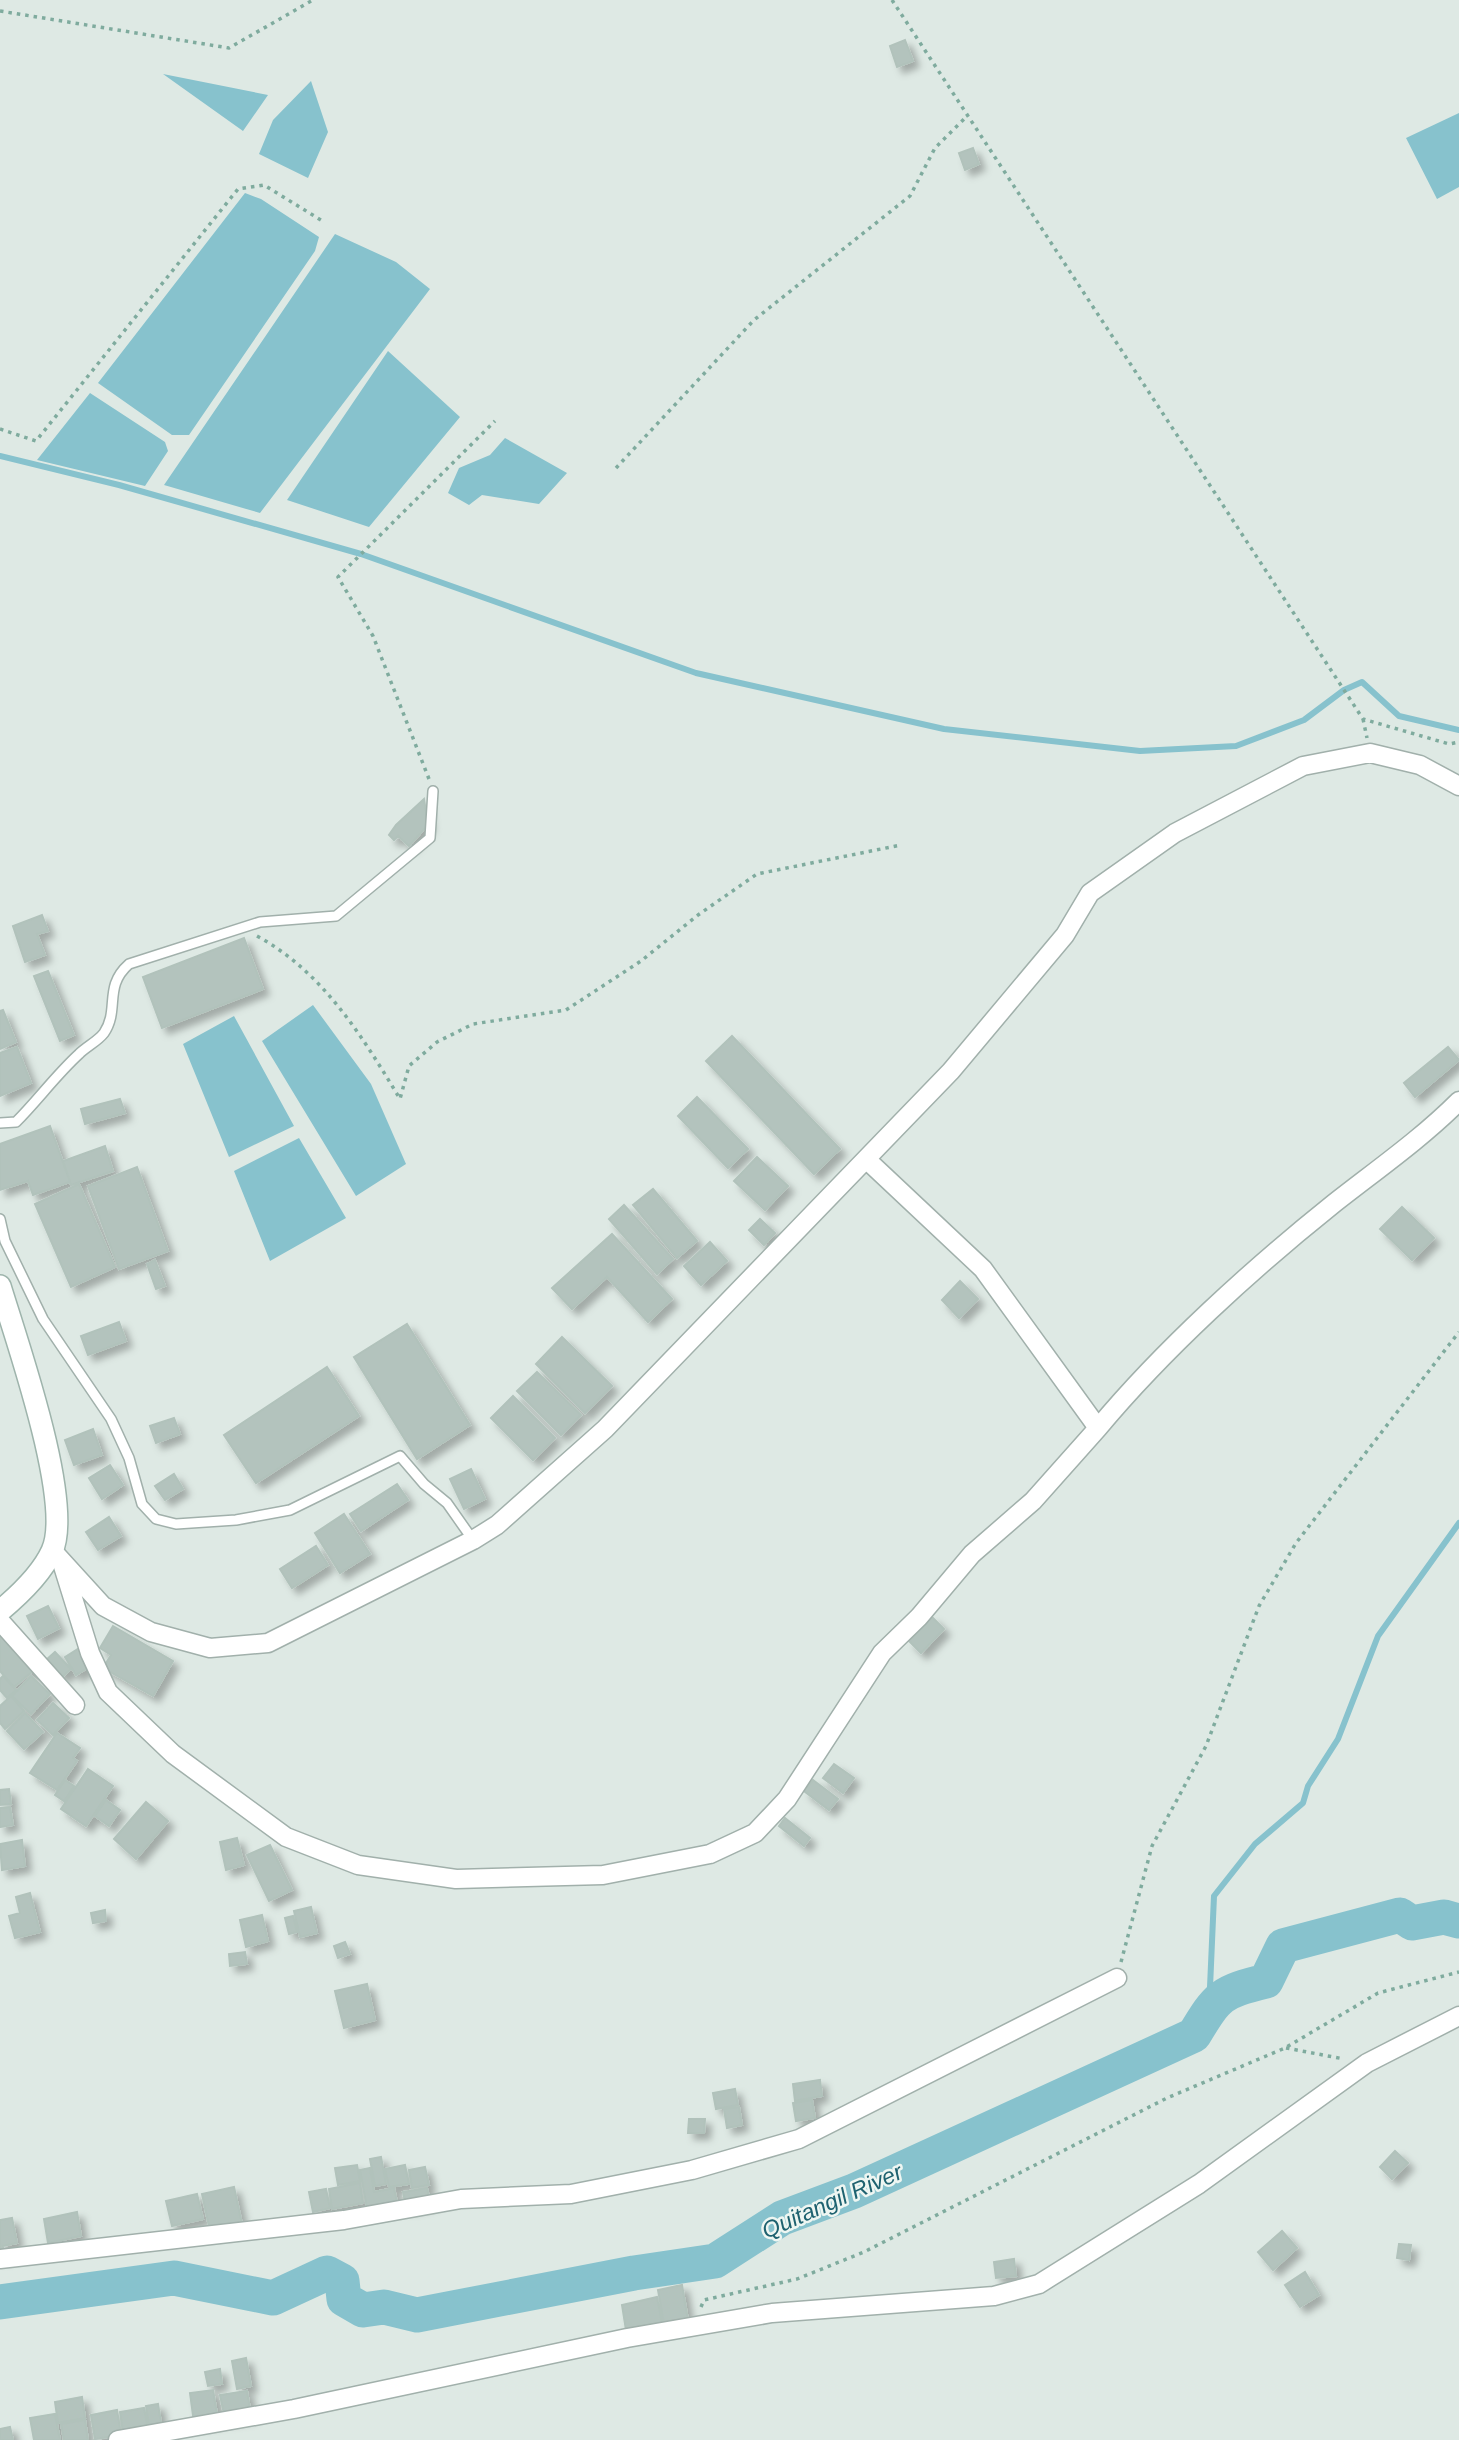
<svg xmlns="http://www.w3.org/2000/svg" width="1459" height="2440" font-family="Arial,sans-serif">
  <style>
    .water { fill: #87c2cd }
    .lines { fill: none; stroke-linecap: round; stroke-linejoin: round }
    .stream { stroke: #87c2cd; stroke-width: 6 }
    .river { stroke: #87c2cd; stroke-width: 35 }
    .building { fill: #b3c3bd; stroke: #b1c2bb; stroke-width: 2; filter: url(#shadow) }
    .lane-casing { stroke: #a1b0ab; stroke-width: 12 }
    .street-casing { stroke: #a1b0ab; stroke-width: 21 }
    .secondary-casing { stroke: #9eb4ac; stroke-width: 24 }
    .path { stroke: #7fab9e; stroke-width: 3.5; stroke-dasharray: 3.5 5; stroke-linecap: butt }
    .lane { stroke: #fff; stroke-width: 9 }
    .street { stroke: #fff; stroke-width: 18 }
    .secondary { stroke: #fff; stroke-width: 21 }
    .labels { text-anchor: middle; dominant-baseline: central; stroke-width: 5; stroke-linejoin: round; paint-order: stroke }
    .water-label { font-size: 23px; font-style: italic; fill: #1e6270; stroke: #eef6f2 }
  </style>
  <defs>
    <filter id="shadow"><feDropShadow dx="6" dy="6" stdDeviation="3.5" flood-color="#0004"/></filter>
  </defs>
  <rect width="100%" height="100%" fill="#dee9e4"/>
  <path class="water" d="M163,74L268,95L243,131Z
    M311,81L328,132L308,178L259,154L273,120Z
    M1459,113V187L1437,199L1406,138Z
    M245,193L261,199L319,237L315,251L189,435H172L98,383Z
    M335,234L396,262L430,289L260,513L164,485Z
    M388,351L460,417L369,527L287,500Z
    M90,393L165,442L168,451L145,486L37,460Z
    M505,438L567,473L539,504L482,495L469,505L448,493L459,468L490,455Z
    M313,1005L371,1084L406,1164L356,1196L262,1041Z
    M234,1016L294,1126L229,1157L183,1044Z
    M299,1138L346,1218L270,1261L234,1171Z"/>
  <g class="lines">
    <path class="stream" d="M0,456L119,485L361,554L696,673L944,729L1140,751L1236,746L1304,720L1344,690L1362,682L1399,716L1459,730
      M1209,2010L1214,1896L1255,1844L1303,1803L1308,1786L1338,1739L1378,1636L1459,1523"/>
    <path class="river" d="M0,2302L174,2278L273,2298L327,2273L342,2281L344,2299L363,2310L384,2307L417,2315L634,2273L715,2261L782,2218L854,2191L1194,2035C1218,1995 1221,1992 1266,1981L1283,1946L1400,1915L1412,1923L1444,1917L1459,1921"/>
  </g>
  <path class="building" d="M905,40L913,61L897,67L890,46Z
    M973,148L979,164L965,170L959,153Z
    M424,799L428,825L409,846L398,836L394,840L389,835L396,825Z
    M42,915L48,931L37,934L45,955L25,962L13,926Z
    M244,938L263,989L162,1028L143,977Z
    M48,971L74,1035L60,1041L34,976Z
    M3,1010L16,1042L0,1049V1011Z
    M732,1036L840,1149L814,1174L706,1061Z
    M17,1047L31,1083L0,1096V1053Z
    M1448,1047L1459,1060L1415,1097L1404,1083Z
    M697,1097L748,1149L728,1168L678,1116Z
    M120,1099L125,1113L85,1124L81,1109Z
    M50,1126L70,1182L33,1195L28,1181L0,1190V1144Z
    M105,1146L113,1171L71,1185L63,1161Z
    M757,1157L788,1186L765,1210L734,1181Z
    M137,1167L168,1251L119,1269L88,1186Z
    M79,1184L115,1267L71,1287L35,1204Z
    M653,1189L697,1241L677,1258L633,1205Z
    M624,1205L673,1259L657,1274L609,1219Z
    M1402,1207L1434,1238L1412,1260L1380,1229Z
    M760,1219L775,1233L764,1245L749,1230Z
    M612,1234L672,1299L648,1322L607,1277L572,1309L552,1288Z
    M710,1242L727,1261L701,1285L684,1266Z
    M155,1260L165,1286L156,1289L147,1264Z
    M960,1281L978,1299L959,1318L942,1300Z
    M119,1322L126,1341L88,1355L81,1336Z
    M407,1324L470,1425L417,1459L354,1357Z
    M562,1337L612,1386L585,1413L536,1364Z
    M327,1367L359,1416L256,1483L224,1435Z
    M537,1372L581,1415L561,1435L517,1391Z
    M513,1396L555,1438L533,1460L491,1418Z
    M174,1418L180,1434L156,1443L150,1426Z
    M93,1429L102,1455L74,1465L65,1440Z
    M110,1465L123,1485L102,1499L89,1478Z
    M471,1469L485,1499L464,1509L450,1479Z
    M174,1474L183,1489L165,1500L155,1486Z
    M397,1484L408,1500L361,1531L350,1514Z
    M344,1514L370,1554L340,1573L315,1533Z
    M109,1517L121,1536L98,1550L86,1532Z
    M316,1546L328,1565L292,1588L280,1569Z
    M48,1606L59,1628L38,1639L27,1616Z
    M932,1617L944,1629L921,1653L909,1641Z
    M113,1626L173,1661L153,1696L103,1668L111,1655L100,1648Z
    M0,1633L33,1671L14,1687L0,1671Z
    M78,1649L89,1667L76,1675L65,1657Z
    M55,1652L71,1669L62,1677L46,1660Z
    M3,1676L16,1690L7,1698L0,1690V1679Z
    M31,1676L50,1694L31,1714L12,1696Z
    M11,1696L24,1711L5,1729L0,1723V1706Z
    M53,1703L69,1718L53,1735L37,1720Z
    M25,1713L43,1732L24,1749L7,1731Z
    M57,1733L80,1748L73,1758L77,1761L57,1790L30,1773Z
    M834,1764L854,1778L843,1793L823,1778Z
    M88,1769L113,1786L86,1826L61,1809Z
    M65,1780L74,1786L64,1801L55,1795Z
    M813,1780L838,1799L829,1810L804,1791Z
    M9,1789L11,1804L0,1805V1790Z
    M106,1800L120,1810L109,1826L95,1816Z
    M146,1802L168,1821L136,1859L114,1839Z
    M10,1807L13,1825L0,1827V1808Z
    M785,1818L810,1838L804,1846L779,1826Z
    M237,1838L244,1865L226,1870L220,1842Z
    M22,1840L25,1866L2,1870L0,1844Z
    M270,1845L292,1890L269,1901L247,1855Z
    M30,1893L40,1932L15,1938L9,1916L20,1913L16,1897Z
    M311,1907L317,1933L300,1937L294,1911Z
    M105,1910L106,1921L93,1923L91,1913Z
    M262,1915L268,1941L246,1947L240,1920Z
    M293,1916L297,1932L289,1934L285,1918Z
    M345,1942L350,1954L338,1958L334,1946Z
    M245,1952L247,1964L230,1966L229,1954Z
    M367,1984L375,2020L344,2028L335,1991Z
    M820,2080L822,2096L795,2101L793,2084Z
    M735,2089L738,2105L716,2109L713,2093Z
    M812,2100L815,2118L796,2121L793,2103Z
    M739,2107L742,2125L727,2128L724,2109Z
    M689,2119H705L704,2133H688Z
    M1395,2151L1408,2163L1392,2179L1380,2167Z
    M381,2157L386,2184L375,2186L370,2159Z
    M357,2165L360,2181L338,2185L335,2168Z
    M405,2165L409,2184L389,2187L385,2169Z
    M425,2167L429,2185L412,2188L409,2170Z
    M370,2168L374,2192L394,2188L397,2202L367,2208L360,2170Z
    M360,2183L363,2203L332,2209L329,2189Z
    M234,2187L242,2224L210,2231L202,2194Z
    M427,2188L430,2202L406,2207L403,2192Z
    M326,2189L330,2208L313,2212L309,2192Z
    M197,2194L203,2219L172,2226L166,2201Z
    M77,2212L81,2236L48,2243L44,2219Z
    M12,2218L17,2243L3,2246L5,2256L0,2257V2220Z
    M1282,2231L1297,2248L1273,2270L1258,2252Z
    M1399,2244L1411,2245L1409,2260L1397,2258Z
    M1014,2259L1016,2276L996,2278L994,2262Z
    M1305,2272L1319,2295L1300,2307L1285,2285Z
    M682,2285L688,2320L664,2324L658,2290Z
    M657,2297L662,2323L626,2330L622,2305Z
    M246,2358L251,2386L237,2389L232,2361Z
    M220,2369L222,2384L208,2386L205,2372Z
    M213,2390L218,2420L194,2423L190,2393Z
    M247,2391L251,2415L225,2419L220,2395Z
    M82,2397L85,2418L58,2423L55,2402Z
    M158,2404L161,2423L149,2426L146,2406Z
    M144,2408L148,2428L123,2432L120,2412Z
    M117,2410L121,2435L95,2439L91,2415Z
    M55,2414L60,2440H34L30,2418Z
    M85,2420L88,2440H64L61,2424Z
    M10,2427L13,2440H0V2429Z"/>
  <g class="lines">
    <defs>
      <path id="lane" d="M0,1123L16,1122C38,1100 56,1075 79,1054C86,1047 98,1041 104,1033C120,1009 103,987 129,964L260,922L336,916L430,838L433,791
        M0,1219L5,1241L43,1319L111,1419L129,1458L142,1504L156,1519L176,1524L236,1520L290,1510L400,1456L424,1484L447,1503L473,1540"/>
      <path id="street" d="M1098,1428C1163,1350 1252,1269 1332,1205C1375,1171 1420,1140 1459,1101
        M52,1550L103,1606L151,1632L210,1648L268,1643L473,1540L497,1525L605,1429L951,1071L1065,935L1090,893L1175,833L1303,766L1370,753L1420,765L1459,786
        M63,1566L90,1653L108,1692L173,1754L286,1837L358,1865L456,1879L603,1875L710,1854L755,1833L787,1799L882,1653L919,1617L972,1554L1033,1501L1098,1428L983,1269L866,1159
        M0,1621L75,1705
        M0,2259L344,2220L461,2199L571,2194L692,2170L799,2139L1117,1978
        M118,2440L294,2409L627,2338L772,2313L994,2296L1039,2284L1199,2184L1367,2063L1459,2016"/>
      <path id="secondary" d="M0,1286C16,1339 74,1503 52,1551C42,1573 18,1596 0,1611"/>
    </defs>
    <use href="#lane" class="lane-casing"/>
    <use href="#street" class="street-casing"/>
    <use href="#secondary" class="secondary-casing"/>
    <path class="path" d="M892,0L1363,719L1449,744L1459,742
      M0,11L229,48L313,0
      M0,429L36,441L238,189L264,185L324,222
      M616,468L754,320L910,196L935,148L967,116
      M1363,719L1367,738
      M429,779L373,636L338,577L495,421
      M257,936C323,972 362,1036 400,1099L409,1066L437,1042L473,1024L566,1010L641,961L698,915L757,874L901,845
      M1121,1962L1152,1846L1206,1746L1259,1606L1296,1543L1459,1332
      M1286,2048L1344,2059
      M701,2307L704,2300L797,2279L864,2252L1167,2098L1285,2048L1378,1993L1459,1972"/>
    <use href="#lane" class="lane"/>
    <use href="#street" class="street"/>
    <use href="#secondary" class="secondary"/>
  </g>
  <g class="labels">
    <g class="water-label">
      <text transform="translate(832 2201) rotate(-24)">Quitangil River</text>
    </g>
  </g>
</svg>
